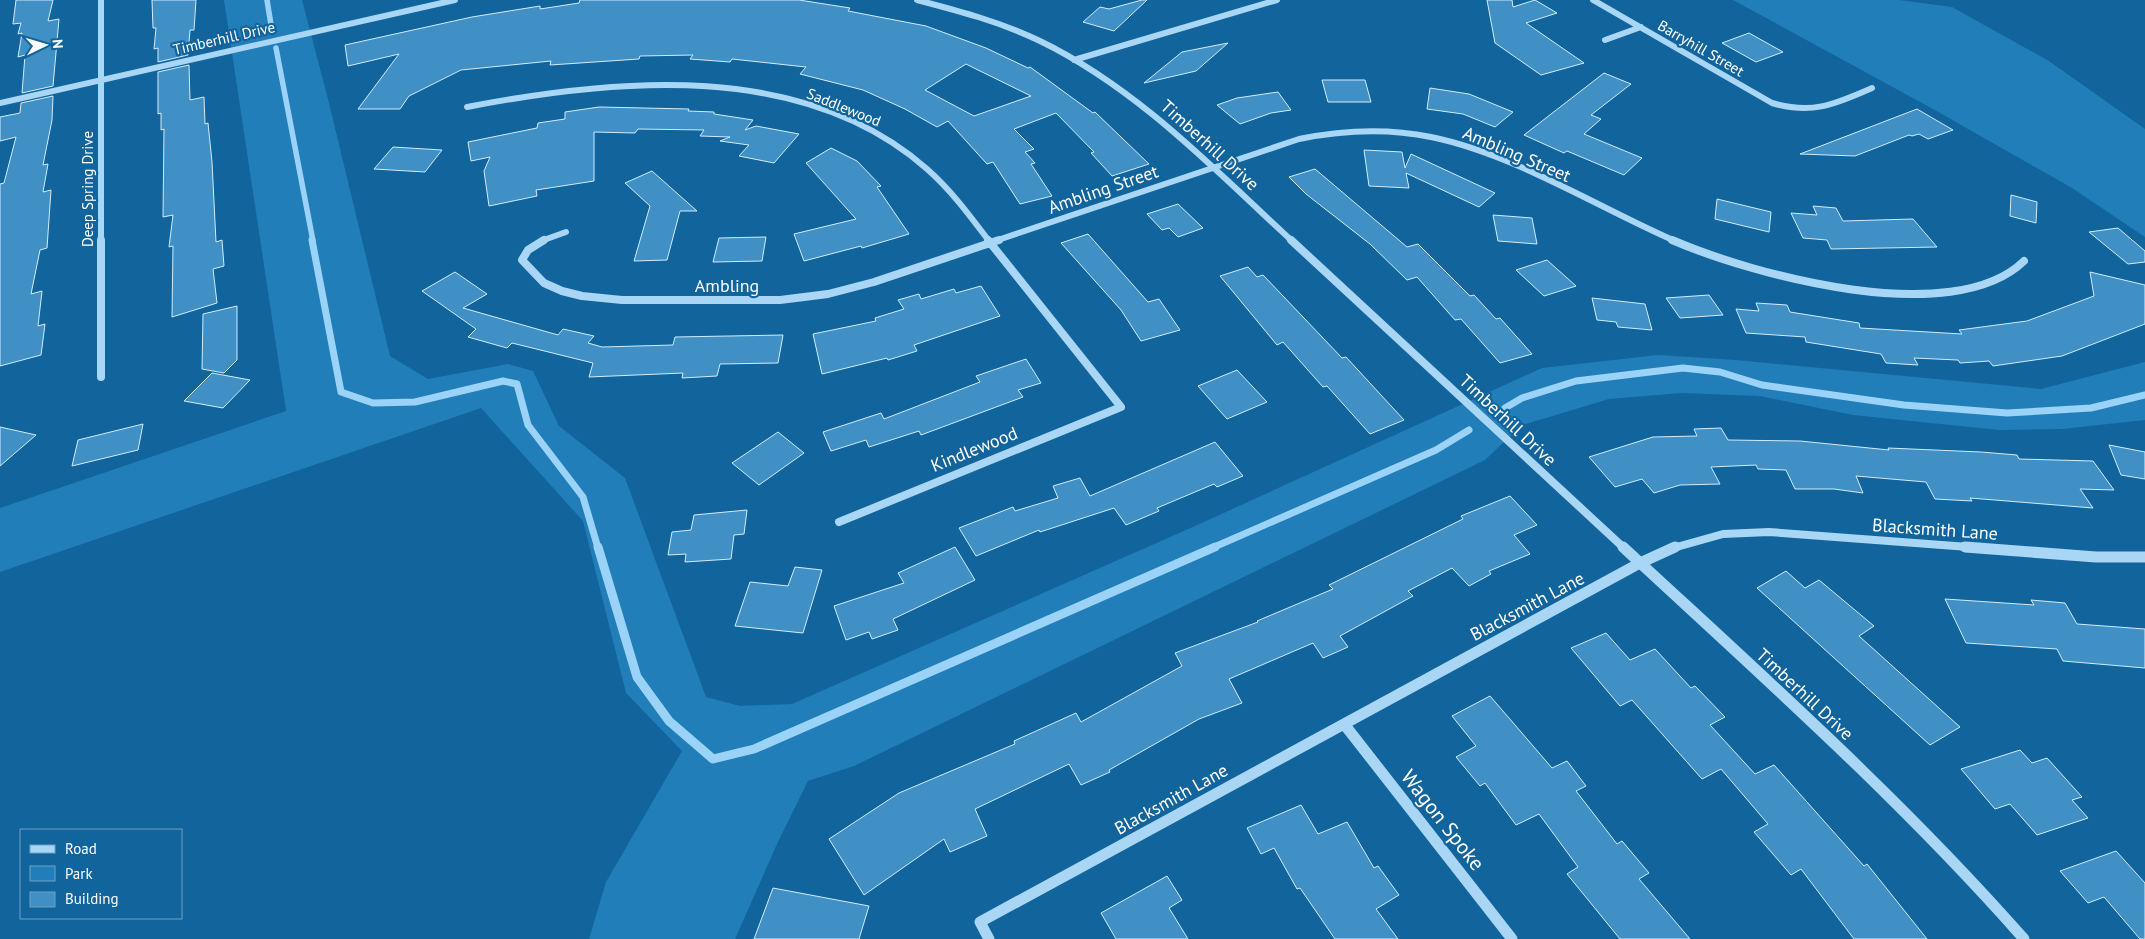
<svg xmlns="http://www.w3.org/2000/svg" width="2145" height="939" font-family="'PT Sans',sans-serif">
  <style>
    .green { fill: #217eb9 }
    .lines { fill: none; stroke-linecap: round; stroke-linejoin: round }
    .stream-far2 { stroke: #9ad3f7; stroke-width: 5.5 }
    .stream-far1 { stroke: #9ad3f7; stroke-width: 7 }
    .stream { stroke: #9ad3f7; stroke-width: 9 }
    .building { fill: #408fc5; stroke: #d0ecfd; fill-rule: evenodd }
    .minor-far2 { stroke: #a8d6f4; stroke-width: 6 }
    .minor-far1 { stroke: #a8d6f4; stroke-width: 8 }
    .minor { stroke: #a8d6f4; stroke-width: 11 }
    .labels { text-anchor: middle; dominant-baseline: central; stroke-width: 4.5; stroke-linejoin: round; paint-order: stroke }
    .far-street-label { font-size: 15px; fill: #fff; stroke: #12649c }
    .street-label { font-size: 18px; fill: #fff; stroke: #12649c }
    .near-street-label { font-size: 21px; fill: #fff; stroke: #12649c }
  </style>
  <rect width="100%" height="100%" fill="#12649c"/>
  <path class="green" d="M224,0H302L328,99L390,356L428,379L508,364L533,371L559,426L625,478L706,697L740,706L792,704L1195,526L1542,368L1658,355L1736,360L2041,389L2145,362V420L2062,429L1999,430L1853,415L1759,396L1682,393L1609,399L1522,425L1485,460L854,766L808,781L777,844L735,939H589L606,882L682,751L626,693L583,521L481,408L0,572V508L286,411Z
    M1733,0H1899L1952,7L2049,61L2145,129V237L2072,188L1933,109Z"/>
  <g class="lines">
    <path class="stream-far2" d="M267,0L272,31
      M276,48L313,241"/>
    <path class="stream-far1" d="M312,240L341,392L373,403L415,402L503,381L517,384L528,425L583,497L598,548
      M1505,408L1522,398L1576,381L1683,368L1720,372L1762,385L1904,405L2007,413L2091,408L2145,395
      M1212,548L1436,450L1469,430"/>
    <path class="stream" d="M598,547L637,677L669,721L713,759L754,749L1215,547"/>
  </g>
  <path class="building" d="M16,0H53L48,21L59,19L53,86L22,93L25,55L18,57L22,33L18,34L21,23L13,24Z
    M152,0H196L194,30H190L188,55L158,62V48L154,49L156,28H153Z
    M580,0H799L850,8L848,11L926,26L986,48L1028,68L1030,67L1093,113L1095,112L1149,164L1112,176L1091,153L1094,152L1056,113L1014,129L1034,149L1025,152L1035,163L1031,164L1052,196L1020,204L993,162L987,164L948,121L937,127L905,109L863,90L800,74L806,67L732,59L730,62L690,59L693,55L640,56L639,59L550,65L551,61L461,70L409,96L400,109H358L399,54L348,66L345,45L472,17L540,6V9L579,3ZM966,64L976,69L1031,96L974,116L925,90Z
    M1142,0H1147L1114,31L1083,22L1100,7L1109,9Z
    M1487,0H1512L1513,7L1535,0L1557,13L1526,23L1584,63L1541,75L1495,43Z
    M1749,33L1783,52L1756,62L1722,43Z
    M1228,43L1196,71L1144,83L1182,52Z
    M189,65L190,100L204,97L205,124L208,123L212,162L216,242L222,240L224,266L213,269L217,303L172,317L173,246L169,247L173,215L163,217L164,129L161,130V113L158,114V72Z
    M1604,73L1631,84L1591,115L1601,119L1584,134L1642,158L1624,175L1567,151L1564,153L1524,135Z
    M1322,80H1365L1371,102H1328Z
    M1430,88L1469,94L1513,112L1495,127L1463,114L1427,109Z
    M1278,92L1291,110L1271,113L1240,124L1217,105L1237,98Z
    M53,96L52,120L43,165L48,164L43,192L51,190L47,248L40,250L31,294L42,291L38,326L45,324L41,355L0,366V184L4,183L16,137L0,141V117L20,113L21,103Z
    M599,107L689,109L688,111L714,112V114L753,120L745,130L756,126L799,134L774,163L739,156L749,145L720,141L730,137L700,136L704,130L638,129L635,133L594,132V181L536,190L537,196L489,206L484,171L490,157L471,161L468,142L537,128L538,123L565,119V112Z
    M1917,109L1953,130L1928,139L1919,134L1912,136L1909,135L1855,156L1800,154Z
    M393,147L442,150L425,172L374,169Z
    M831,148L857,161L881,186L877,187L909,234L862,248L861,246L804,261L794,234L856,219L806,163Z
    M1364,150L1402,152L1405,168L1411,154L1495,193L1479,207L1406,173L1409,188L1369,186Z
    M1315,169L1407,247L1418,244L1470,296L1474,295L1496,319L1500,318L1532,354L1500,363L1461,319L1455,320L1417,277L1407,280L1370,244L1306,194L1289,177Z
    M652,171L697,211H680L667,260L634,261L650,206L625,183Z
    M2011,195L2037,202L2036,223L2010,216Z
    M1717,199L1771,212L1769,232L1715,219Z
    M1178,204L1203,228L1178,237L1169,228L1162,230L1147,214Z
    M1813,206L1836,208L1843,221L1913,219L1937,247L1831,249L1827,240L1803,238L1791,213L1817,215Z
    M1493,215L1532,218L1537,244L1498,241Z
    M2118,228L2145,251V262L2128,264L2089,232Z
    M1088,234L1148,302L1159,299L1180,330L1141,341L1121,310L1061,243Z
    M766,237L762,261L713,262L719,238Z
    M1547,260L1576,286L1544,296L1516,270Z
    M1248,267L1257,277L1263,275L1342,358L1346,357L1404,420L1370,434L1327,386L1323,387L1283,342L1277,345L1220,276Z
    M455,272L487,294L463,308L558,335L563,329L594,336L588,343L602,347L673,345L675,337L783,335L778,363L720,364L717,376L682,378L683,373L589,377L593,363L512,343L507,348L468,337L476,329L422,291Z
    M2090,272L2145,285V324L2062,356L1993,366L1989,361L1960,363L1958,360L1914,358L1918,365L1886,363L1881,354L1806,342L1805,337L1746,333L1736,309L1759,311L1756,303L1787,305L1790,312L1859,323L1860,328L1962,334L1959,330L2027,321L2094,296Z
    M981,286L1000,316L914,345L917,351L888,360L887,358L822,374L813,334L876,321L875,318L904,309L898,300L919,294L921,299L954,289L956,293Z
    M1709,295L1723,315L1680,318L1666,298Z
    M1592,298L1645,304L1652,330L1618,327L1616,322L1597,320Z
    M237,306V360L224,373L202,369L203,314Z
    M1026,359L1041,383L1018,390L1023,397L921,435L919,431L869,447L866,440L831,451L823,432L881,413L884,419L980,382L976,376Z
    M1237,370L1267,402L1227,419L1198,386Z
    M212,373L250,380L223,408L184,401Z
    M143,424L138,450L72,466L78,440Z
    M0,427L36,435L0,466Z
    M1721,428L1728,440L1800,441L1889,450L1888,448L1981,452L2017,455L2019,459L2093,461L2114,490L2080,489L2093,508L1970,498L1972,501L1935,499L1926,482L1856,476L1863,493L1834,489H1795L1786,470L1758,469L1756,465L1711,467L1720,484L1680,485L1654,493L1642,479L1615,487L1589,457L1653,437L1697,436L1694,429Z
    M778,432L804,453L759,485L732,463Z
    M1215,442L1243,476L1217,487L1214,484L1157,508L1159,511L1126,525L1114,508L1040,532L1039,530L976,556L959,528L1013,507L1015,511L1058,498L1053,486L1080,478L1090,496Z
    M2109,445L2145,452V479L2121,475Z
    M1510,496L1537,525L1514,535L1530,554L1489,571L1491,574L1469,586L1452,568L1408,591L1413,596L1340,636L1348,647L1323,658L1313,643L1229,679L1242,703L1199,719L1109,770L1110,772L1081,785L1069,764L975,809L987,836L950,852L944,839L864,895L829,839L899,793L1015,744L1014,741L1076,713L1081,722L1182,666L1175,653L1258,622L1257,621L1333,589L1329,585L1463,519L1461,516Z
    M747,510L744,534L734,535L731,559L685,562L686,554L668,555L672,532L691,530L694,515Z
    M955,547L975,580L893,619L898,630L872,639L869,632L846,640L834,606L904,583L898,573Z
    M795,567L822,570L803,633L735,626L750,582L788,586Z
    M1786,571L1805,588L1819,580L1874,626L1859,636L1960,727L1930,745L1757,588Z
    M1945,599L2034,605L2031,600L2065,603L2077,624L2145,629V668L2063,661L2057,649L1966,643Z
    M1606,633L1630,660L1655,649L1691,688L1695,686L1725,717L1710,725L1755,774L1774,765L1864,866L1867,864L1927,939H1854L1801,869L1791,875L1754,832L1768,824L1721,769L1702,779L1632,700L1620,706L1571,648Z
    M1490,696L1552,768L1567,761L1586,786L1576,791L1617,844L1622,841L1649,873L1639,879L1690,939H1620L1567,874L1578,867L1539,814L1516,825L1485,783L1480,786L1456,757L1476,746L1452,716Z
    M2020,750L2032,763L2047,758L2082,797L2072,800L2088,818L2037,835L2010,804L1995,809L1961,769Z
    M1301,805L1318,834L1347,822L1374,868L1378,866L1399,895L1376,909L1398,939H1335L1300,888L1297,889L1274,848L1261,854L1247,828Z
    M2116,851L2145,883V939H2140L2104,897L2088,903L2060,871Z
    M1167,876L1182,900L1169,908L1188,939H1116L1101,913Z
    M773,888L869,906L859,939H754Z"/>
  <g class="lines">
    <path class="minor-far2" d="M101,0V241
      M917,0C959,11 1001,22 1040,41C1137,88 1214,169 1292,241
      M1593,0L1772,103C1813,115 1835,104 1872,88
      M1605,40L1641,27
      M1074,60L1277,0
      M0,103L455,0
      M467,107C616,78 804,60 927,169C951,190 970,216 989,241
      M541,241L566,232
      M995,241L1299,139C1343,130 1387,128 1431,137C1514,154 1597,207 1675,241"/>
    <path class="minor-far1" d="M101,240V377
      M544,240L528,250L522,260L544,283L562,291L582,296L622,300H780L828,294L874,282L999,240
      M1291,240L1624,548
      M1672,240C1753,275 1953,330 2024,261
      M839,522L1121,407L988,240
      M1673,548L1723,534L1769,532L1982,548"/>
    <path class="minor" d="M1623,547C1760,674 1900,798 2024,939
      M1965,547L2096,557H2145
      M1344,724L1512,939
      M989,939L980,922L1640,563L1675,547"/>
  </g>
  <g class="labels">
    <g class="far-street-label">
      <text transform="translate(224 38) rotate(-13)">Timberhill Drive</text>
      <text transform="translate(1701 48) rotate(30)">Barryhill Street</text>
      <text transform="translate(844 107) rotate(22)">Saddlewood</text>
      <text transform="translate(87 189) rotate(-90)">Deep Spring Drive</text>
    </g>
    <g class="street-label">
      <text transform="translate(1210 145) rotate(42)">Timberhill Drive</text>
      <text transform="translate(1517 154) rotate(23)">Ambling Street</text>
      <text transform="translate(1103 189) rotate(-19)">Ambling Street</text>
      <text x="727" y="285">Ambling</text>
      <text transform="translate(1508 420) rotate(43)">Timberhill Drive</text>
      <text transform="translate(974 449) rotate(-22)">Kindlewood</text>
      <text transform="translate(1935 529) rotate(4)">Blacksmith Lane</text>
      <text transform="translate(1527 606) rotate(-28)">Blacksmith Lane</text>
      <text transform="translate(1805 694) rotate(43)">Timberhill Drive</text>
      <text transform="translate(1171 799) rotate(-29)">Blacksmith Lane</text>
    </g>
    <g class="near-street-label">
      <text transform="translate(1443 820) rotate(52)">Wagon Spoke</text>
    </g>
  </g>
  <rect x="20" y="829" width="162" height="90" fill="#12649c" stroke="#71a2c4"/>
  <rect x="30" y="845" width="25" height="8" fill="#a8d6f4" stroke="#71a2c4"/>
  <text x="65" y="854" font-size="15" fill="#ffffff">Road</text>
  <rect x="30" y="866" width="25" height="15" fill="#217eb9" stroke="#71a2c4"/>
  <text x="65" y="879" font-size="15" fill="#ffffff">Park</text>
  <rect x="30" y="892" width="25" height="15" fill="#408fc5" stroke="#71a2c4"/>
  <text x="65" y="904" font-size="15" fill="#ffffff">Building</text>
  <g transform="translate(45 45) rotate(85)" stroke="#12649c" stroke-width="4" paint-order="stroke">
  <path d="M0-4L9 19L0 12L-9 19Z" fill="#ffffff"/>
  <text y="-8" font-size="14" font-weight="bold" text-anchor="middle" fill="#ffffff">N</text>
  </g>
</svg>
